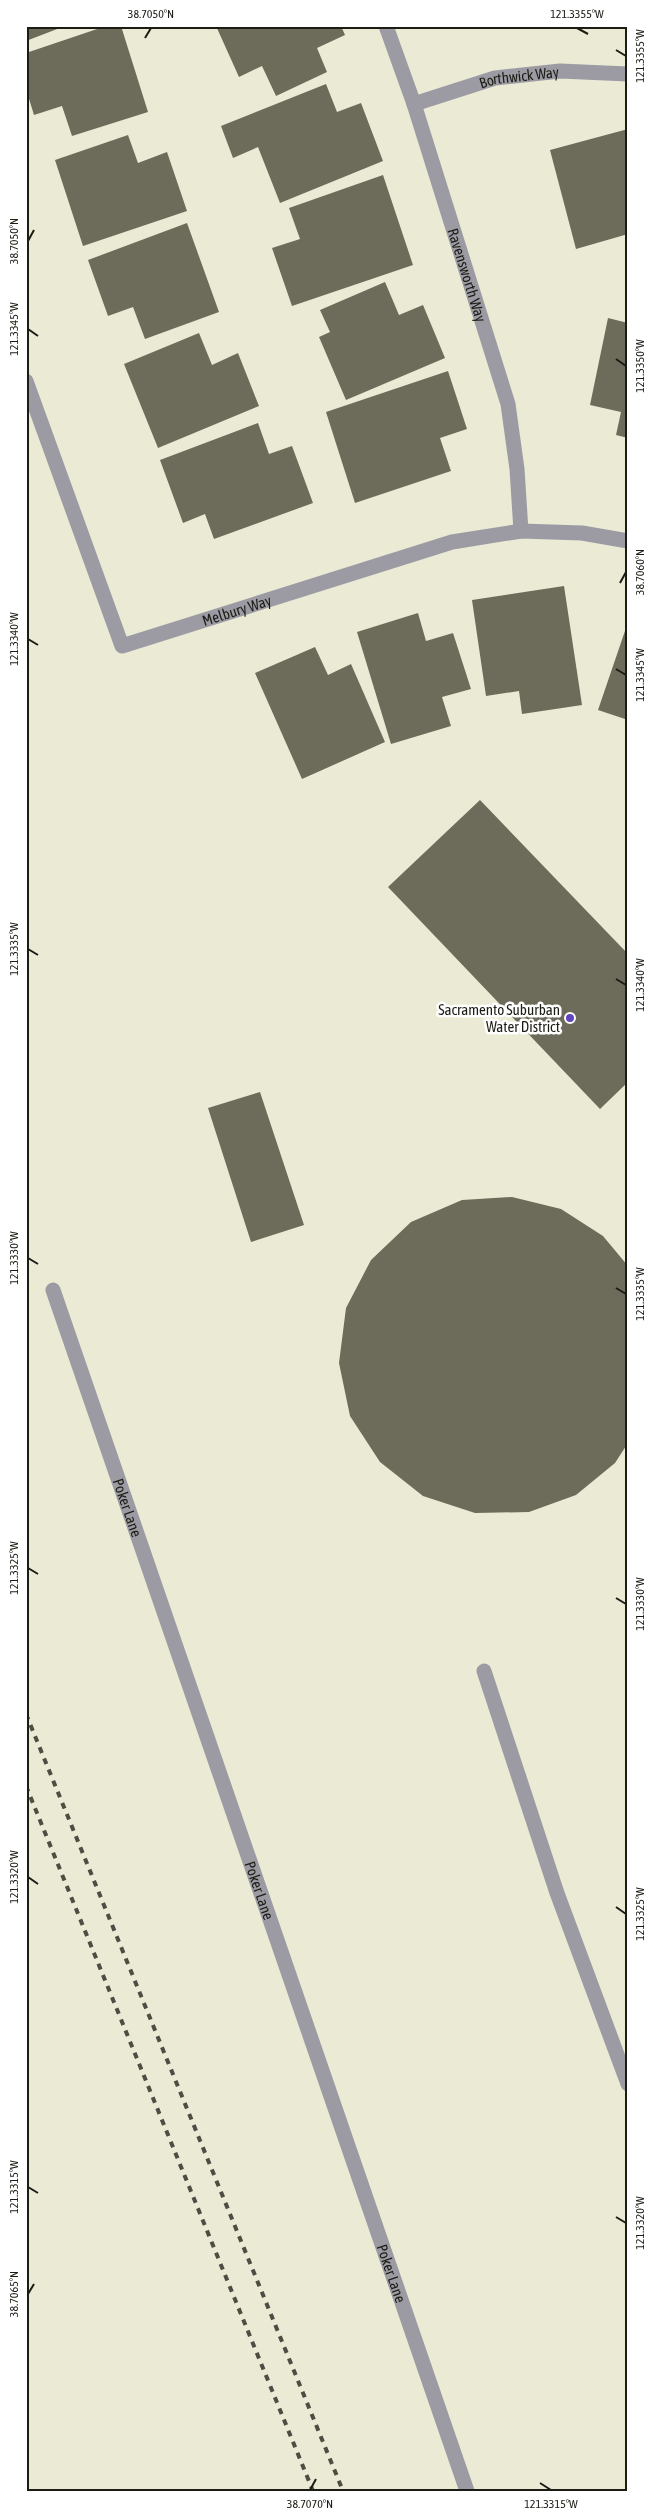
<svg xmlns="http://www.w3.org/2000/svg" width="654" height="2517" font-family="'Asap Condensed',sans-serif">
  <style>
    .building { fill: #6d6c5b }
    .lines { fill: none; stroke-linecap: round; stroke-linejoin: round }
    .minor { stroke: #9c9ba4; stroke-width: 15 }
    .rail { stroke: #4d4d43; stroke-width: 4; stroke-dasharray: 6 6; stroke-linecap: butt }
    .ticks { fill: none; stroke: #1c1c15; stroke-width: 2 }
    .poi-dot { fill: #6244bc; stroke: #fff; stroke-width: 2 }
    .labels { text-anchor: middle; dominant-baseline: central; stroke-width: 5; stroke-linejoin: round; paint-order: stroke }
    .street-label { font-size: 15px; fill: #1c1c15; stroke: #fff }
    .poi-label { font-size: 15px; fill: #1c1c15; stroke: #fff; text-anchor: end }
    .neatline { fill: none; stroke: #1c1c15; stroke-width: 2 }
    .ticks-label { font-size: 12px; text-anchor: middle; fill: #1c1c15 }
  </style>
  <rect width="100%" height="100%" fill="#eaead5"/>
  <path class="building" d="M26,26H65L26,41Z
    M106,26H121L148,112L72,136L62,106L34,115L26,89V53Z
    M216,26H341L345,35L317,48L327,72L276,96L262,66L239,77Z
    M326,84L337,112L361,103L383,161L280,203L258,147L233,158L221,126Z
    M628,129V234L576,249L550,150Z
    M128,135L138,163L167,152L187,211L83,246L55,160Z
    M383,175L413,265L292,306L272,248L300,239L289,208Z
    M187,223L219,312L145,339L133,307L108,316L88,260Z
    M385,282L399,315L423,305L445,358L346,400L319,337L330,332L320,310Z
    M608,318L628,323V438L616,435L621,412L590,405Z
    M199,333L212,365L238,353L259,406L158,448L124,364Z
    M448,371L467,429L440,438L451,471L355,503L326,412Z
    M258,423L269,454L292,446L313,503L214,539L205,514L183,523L160,460Z
    M564,586L582,705L522,714L519,691L486,696L472,600Z
    M418,613L426,641L453,633L471,689L442,697L451,726L391,744L357,632Z
    M627,625H628V720L598,710Z
    M315,647L328,675L351,664L385,742L302,779L255,673Z
    M480,800L628,954V1082L600,1109L388,887Z
    M260,1092L304,1225L251,1242L208,1108Z
    M512,1197L561,1209L603,1236L628,1266V1443L615,1463L576,1495L529,1512L475,1513L423,1496L380,1462L350,1416L339,1363L346,1308L371,1260L411,1222L462,1200Z"/>
  <g class="lines">
    <g class="minor">
      <path id="s1" d="M386,26L414,104L508,404L517,469L521,531"/>
      <path id="s2" d="M414,104L495,78L560,71L628,74"/>
      <path id="s3" d="M26,381L122,646L452,542L521,531L582,533L628,541"/>
      <path id="s4" d="M53,1290L467,2491"/>
      <path d="M484,1671L557,1893L628,2084"/>
    </g>
    <path class="rail" d="M26,1714L343,2491
      M26,1786L313,2491"/>
  </g>
  <path class="ticks" d="M577,28L588,34M145,38L151,28M616,50L626,56M28,241L34,230M28,329L38,336M616,359L626,366M620,583L626,572M28,639L38,645M616,669L626,675M28,949L38,955M616,979L626,985M28,1258L38,1264M616,1288L626,1294M28,1568L38,1574M616,1598L626,1604M28,1877L38,1884M616,1907L626,1914M28,2187L38,2193M616,2217L626,2223M28,2294L34,2284M540,2483L551,2490M310,2490L316,2479"/>
  <circle class="poi-dot" cx="570" cy="1018" r="5"/>
  <g class="labels">
    <g class="street-label">
      <text stroke="none"><textPath href="#s2" startOffset="109">Borthwick Way</textPath></text>
      <text stroke="none"><textPath href="#s1" startOffset="262">Ravensworth Way</textPath></text>
      <text stroke="none"><textPath href="#s3" startOffset="402">Melbury Way</textPath></text>
      <text stroke="none"><textPath href="#s4" startOffset="230">Poker Lane</textPath></text>
      <text stroke="none"><textPath href="#s4" startOffset="635">Poker Lane</textPath></text>
      <text stroke="none"><textPath href="#s4" startOffset="1040">Poker Lane</textPath></text>
    </g>
    <g class="poi-label">
      <text x="560" y="1009">Sacramento Suburban<tspan x="560" dy="17">Water District</tspan></text>
    </g>
  </g>
  <rect width="654" height="2517" fill="none" stroke="#ffffff" stroke-width="55"/>
  <rect x="28" y="28" width="598" height="2462" class="neatline"/>
  <g class="ticks-label">
    <text x="151" y="18">38.7050°N</text>
    <text x="577" y="18">121.3355°W</text>
    <text transform="translate(640 56) rotate(-90)" y="4">121.3355°W</text>
    <text transform="translate(14 241) rotate(-90)" y="4">38.7050°N</text>
    <text transform="translate(14 329) rotate(-90)" y="4">121.3345°W</text>
    <text transform="translate(640 366) rotate(-90)" y="4">121.3350°W</text>
    <text transform="translate(640 572) rotate(-90)" y="4">38.7060°N</text>
    <text transform="translate(14 639) rotate(-90)" y="4">121.3340°W</text>
    <text transform="translate(640 675) rotate(-90)" y="4">121.3345°W</text>
    <text transform="translate(14 949) rotate(-90)" y="4">121.3335°W</text>
    <text transform="translate(640 985) rotate(-90)" y="4">121.3340°W</text>
    <text transform="translate(14 1258) rotate(-90)" y="4">121.3330°W</text>
    <text transform="translate(640 1294) rotate(-90)" y="4">121.3335°W</text>
    <text transform="translate(14 1568) rotate(-90)" y="4">121.3325°W</text>
    <text transform="translate(640 1604) rotate(-90)" y="4">121.3330°W</text>
    <text transform="translate(14 1877) rotate(-90)" y="4">121.3320°W</text>
    <text transform="translate(640 1914) rotate(-90)" y="4">121.3325°W</text>
    <text transform="translate(14 2187) rotate(-90)" y="4">121.3315°W</text>
    <text transform="translate(640 2223) rotate(-90)" y="4">121.3320°W</text>
    <text transform="translate(14 2294) rotate(-90)" y="4">38.7065°N</text>
    <text x="310" y="2508">38.7070°N</text>
    <text x="551" y="2508">121.3315°W</text>
  </g>
</svg>
